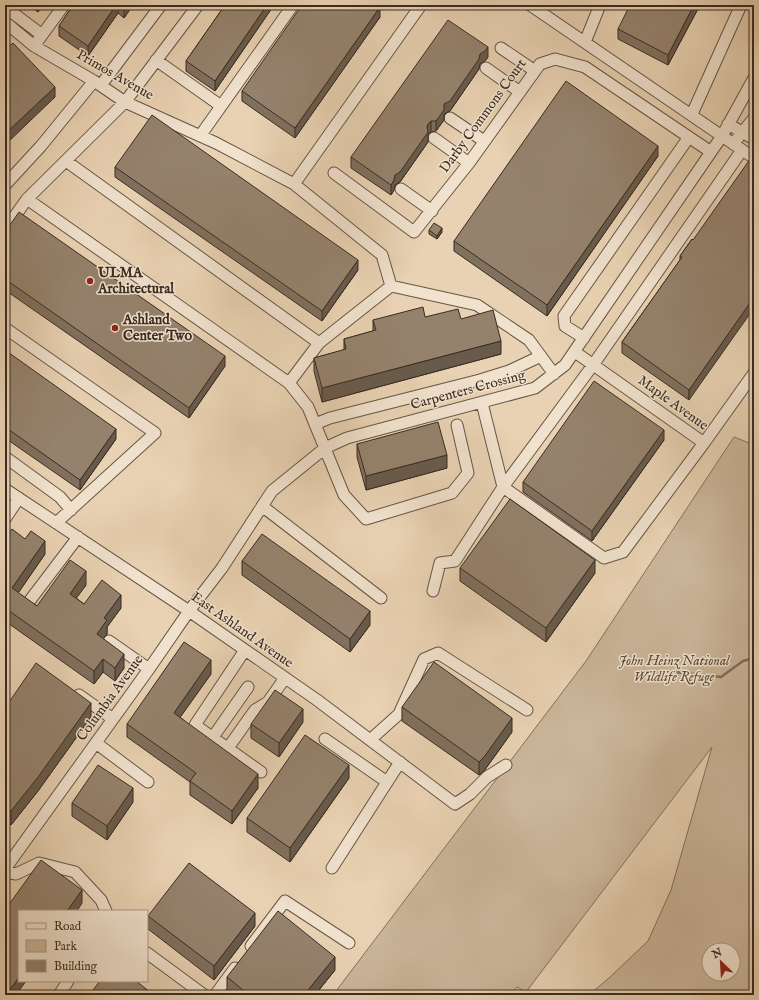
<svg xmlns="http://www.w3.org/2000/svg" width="759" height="1000" font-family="'IM FELL English',serif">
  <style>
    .green { fill: #cbb69a; stroke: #82715e; fill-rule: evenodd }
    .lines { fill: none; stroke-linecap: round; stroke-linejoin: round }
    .stream { stroke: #7f6e5c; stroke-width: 2.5 }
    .minor-casing { stroke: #655646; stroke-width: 13 }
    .minor { stroke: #f1e2ce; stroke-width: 11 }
    .wall { fill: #80705e; stroke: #392c22 }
    .shaded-wall { fill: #685b4c; stroke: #392c22 }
    .building { fill: #95826d; stroke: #392c22 }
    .poi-dot { fill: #8f2418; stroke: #f1e2ce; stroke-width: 1.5 }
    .labels { text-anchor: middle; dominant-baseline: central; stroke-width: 3; stroke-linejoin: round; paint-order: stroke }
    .street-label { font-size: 14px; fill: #392c22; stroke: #f1e2ce }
    .poi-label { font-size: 14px; font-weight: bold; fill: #392c22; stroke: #f1e2ce; text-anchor: start }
    .park-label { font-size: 14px; font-style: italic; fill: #56483a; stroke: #f1e2ce }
  </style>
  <rect width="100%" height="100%" fill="#e9d2b3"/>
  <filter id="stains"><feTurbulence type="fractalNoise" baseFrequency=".005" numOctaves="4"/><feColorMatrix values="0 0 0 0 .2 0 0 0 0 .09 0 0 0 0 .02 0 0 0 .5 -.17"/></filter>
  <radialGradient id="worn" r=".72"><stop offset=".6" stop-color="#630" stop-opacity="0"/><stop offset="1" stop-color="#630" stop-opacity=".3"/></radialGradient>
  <path class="green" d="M734,437L754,445V995H589L609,978L648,941L671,890L712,747L526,992L517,987L511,995H333L586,661ZM709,950H733V974H709Z"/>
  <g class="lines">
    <path class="stream" d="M660,673L674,672L721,677L743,661L754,658"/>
    <defs>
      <path id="minor" d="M530,5L754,158
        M5,7L42,35
        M5,22L34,46L94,81L125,102L216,143L294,184L382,255L391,286L477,305L529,340L554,374
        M585,42L600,5
        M34,46L64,5
        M501,48L535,71
        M156,60L221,106
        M486,68L520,92
        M101,85L161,5
        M692,114L741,5
        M450,118L484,141
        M728,124L754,139
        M200,136L293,5
        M434,138L469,163
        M733,144L754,118
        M66,161L319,343
        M334,173L414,232L469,163L540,64L555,59L585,67L711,152
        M294,184L421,5
        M5,185L41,146L94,81
        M401,189L432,211
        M27,199L289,383
        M5,230L27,199L125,102L198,5
        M391,286L319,343L289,383L308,407L344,495L366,519L452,493L468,473L457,425
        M5,328L155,433L56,523
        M584,338L565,326L564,316L689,137
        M575,352L704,443L623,552L604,558L503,487L593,365L742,150
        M315,424L330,418L480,380L509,371L541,356
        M704,443L754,373
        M5,457L60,497L71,510
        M5,489L189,611L317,700L455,804L470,794L487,777L506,765
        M262,506L381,598
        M5,519L19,498
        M433,591L440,563L455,561L503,487L482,403
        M31,599L78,537
        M109,641L149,669
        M245,650L195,725L261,772
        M79,695L113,719
        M213,737L248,687
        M325,739L387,782
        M370,740L399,714L424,659L438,653L527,710
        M96,743L148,782
        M228,748L255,710L268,702L285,678
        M332,868L400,762
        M5,869L149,669L189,611L222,568L272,491L325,448L347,438L535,388L565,365L711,152L722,136L754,78
        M5,872L16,874L39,863L75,872L101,900L106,911
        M251,946L285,901L349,943
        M147,953L204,995
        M59,995L68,981
        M215,995L235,968"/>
    </defs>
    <use href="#minor" class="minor-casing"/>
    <use href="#minor" class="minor"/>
  </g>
  <path class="wall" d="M28,5H43L38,12Z
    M73,5H133L124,18L118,13L88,56L59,36V26Z
    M225,5H274L215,91L186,71V61Z
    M700,5L668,65L618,39V29Z
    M380,17L295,138L242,101V91Z
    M488,57L485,61L480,64L479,69L450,111L444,114V120L436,131L431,132L428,134V142L400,182L395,185L394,190L391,195L351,168V157Z
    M658,156L547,316L454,251V241Z
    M115,167L358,270L322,321L115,177Z
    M429,230L442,232L437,239L429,234Z
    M5,232L225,366L189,418L5,290Z
    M692,239L689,400L622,353V342L680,260V256Z
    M425,317L501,354L322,402L314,371V358L344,350V339L373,331V320Z
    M5,350L116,439L80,490L5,438Z
    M664,440L592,541L523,492V482Z
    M357,444L447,468L366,490L357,457Z
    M5,539L45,554L18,593L37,606L86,585L76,598L84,604L121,608L107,627V634L103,639L124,668L115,681L103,672L94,684L5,621Z
    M242,561L370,625L350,652L242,575Z
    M460,568L595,573L546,642L460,581Z
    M211,674L180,717L258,788L232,824L190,795V782L127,737V724Z
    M402,707L512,732L484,771L479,775L402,721Z
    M5,708L91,717L38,791L11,825L5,820Z
    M303,722L279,757L251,738V724Z
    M349,778L290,862L247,832V818Z
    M133,802L107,840L72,816V803Z
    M148,916L255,926L214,980L148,929Z
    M335,970L315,995H232L227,991V977Z"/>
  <path class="shaded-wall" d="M38,5H43L38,12Z
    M116,5H118V13L88,56V46Z
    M126,5H133L124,18V7Z
    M267,5H274L215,91V81Z
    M694,5H700L668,65V55Z
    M380,7V17L295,138V128Z
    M488,47V57L485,61L480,64L479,69L450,111L444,114V120L436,131V121L444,104L480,54Z
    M55,87V97L5,145V134Z
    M431,121V132L428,134V142L400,182L395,185L394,190L391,195V185L395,175L427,127L428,124Z
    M658,146V156L547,316V305Z
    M442,228V232L437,239V236Z
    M358,260V270L322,321V311Z
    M754,297V308L689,400V390Z
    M501,341V354L322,402V388Z
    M225,356V366L189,418V408Z
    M116,429V439L80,490V480Z
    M664,430V440L592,541V531Z
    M447,455V468L366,490V476Z
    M45,541V554L12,602V588Z
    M595,560V573L546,642V628Z
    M86,571V585L70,607V594Z
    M121,595V608L107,627V634L97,648V634L104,618Z
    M370,611V625L350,652V639Z
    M124,654V668L115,681V668Z
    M103,659V672L94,684V671Z
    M211,660V674L174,726V713Z
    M91,703V717L38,791L11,825V811Z
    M303,709V722L279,757V743Z
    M512,718V732L484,771L479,775V762Z
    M349,765V778L290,862V848Z
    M258,774V788L232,824V811Z
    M133,788V802L107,840V826Z
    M82,890V903L77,911H67Z
    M255,913V926L214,980V966Z
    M335,957V970L315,995H304Z
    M19,977V981H26L16,995H6Z"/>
  <path class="building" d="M73,5H116L88,46L59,26Z
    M121,5H126L124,7Z
    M225,5H267L215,81L186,61Z
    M302,5H377L380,7L295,128L242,91Z
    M630,5H694L668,55L618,29Z
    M448,20L488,47L485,51L480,54L479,59L450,101L444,104V110L436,121H431L428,124L427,127L428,132L400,172L395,175L394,180L391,185L351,157Z
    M13,43L55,87L5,134V50Z
    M566,81L658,146L547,305L454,241Z
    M152,115L358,260L322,311L115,167Z
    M753,155L754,156V297L689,390L622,342L682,257L680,256L692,239L693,240Z
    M19,212L225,356L189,408L5,279V232Z
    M434,223L442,228L437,236L429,230Z
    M423,307L425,317L458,309L461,319L493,310L501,341L322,388L314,358L346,349L344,339L376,330L373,320Z
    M5,350L116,429L80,480L5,427Z
    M594,381L664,430L592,531L523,482Z
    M438,422L447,455L366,476L357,444Z
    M510,499L595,560L546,628L460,568Z
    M12,529L25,539L31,531L45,541L12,588L37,606L70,560L86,571L70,594L84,604L102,580L121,595L104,618L107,620L97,634L124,654L115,668L103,659L94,671L5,608V539Z
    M262,534L370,611L350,639L242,561Z
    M184,642L211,660L174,713L258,774L232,811L190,781L196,773L127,724Z
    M434,662L512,718L484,757L479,762L402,707Z
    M36,663L91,703L38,777L11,811L5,807V708Z
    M275,690L303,709L279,743L251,724Z
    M305,735L349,765L290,848L247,818Z
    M98,765L133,788L107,826L72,803Z
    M41,860L82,890L67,911H19V977L6,995H5V910Z
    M189,863L255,913L214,966L148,916Z
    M278,911L335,957L304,995H249L227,977Z
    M100,981H136L154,995H89Z"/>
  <g class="poi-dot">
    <circle cx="90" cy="281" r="4"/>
    <circle cx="115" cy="328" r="4"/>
  </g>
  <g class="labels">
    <g class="street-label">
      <text transform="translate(115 75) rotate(30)">Primos Avenue</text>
      <text transform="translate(483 116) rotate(-54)">Darby Commons Court</text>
      <text transform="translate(468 390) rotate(-15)">Carpenters Crossing</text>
      <text transform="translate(673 403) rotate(36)">Maple Avenue</text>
      <text transform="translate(242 630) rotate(35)">East Ashland Avenue</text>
      <text transform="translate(110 698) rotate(-54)">Columbia Avenue</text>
    </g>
    <g class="poi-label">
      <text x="98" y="273">ULMA<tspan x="98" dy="16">Architectural</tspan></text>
      <text x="123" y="320">Ashland<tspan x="123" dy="16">Center Two</tspan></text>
    </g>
    <g class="park-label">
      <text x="674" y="661">John Heinz National<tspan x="674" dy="16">Wildlife Refuge</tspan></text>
    </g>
  </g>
  <rect width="759" height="1000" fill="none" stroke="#e9d2b3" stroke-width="20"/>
  <rect x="6" y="6" width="747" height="988" fill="none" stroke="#392c22" stroke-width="2"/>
  <rect x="10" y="10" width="739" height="980" fill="none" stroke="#392c22"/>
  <rect x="18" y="910" width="130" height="72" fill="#f1e2ce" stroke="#a79989"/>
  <rect x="26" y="923" width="20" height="6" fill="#f1e2ce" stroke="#a79989"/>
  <text x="54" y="930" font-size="12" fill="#392c22">Road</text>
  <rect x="26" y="940" width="20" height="12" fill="#cbb69a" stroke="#a79989"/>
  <text x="54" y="950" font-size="12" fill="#392c22">Park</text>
  <rect x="26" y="960" width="20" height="12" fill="#95826d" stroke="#a79989"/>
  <text x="54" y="970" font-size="12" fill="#392c22">Building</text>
  <g transform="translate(721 962) rotate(335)"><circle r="19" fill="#f1e2ce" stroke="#a79989"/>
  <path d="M0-3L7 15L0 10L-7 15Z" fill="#8f2418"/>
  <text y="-6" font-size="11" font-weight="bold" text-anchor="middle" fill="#392c22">N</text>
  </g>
  <rect width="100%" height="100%" filter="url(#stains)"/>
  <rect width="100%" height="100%" fill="url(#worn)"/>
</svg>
